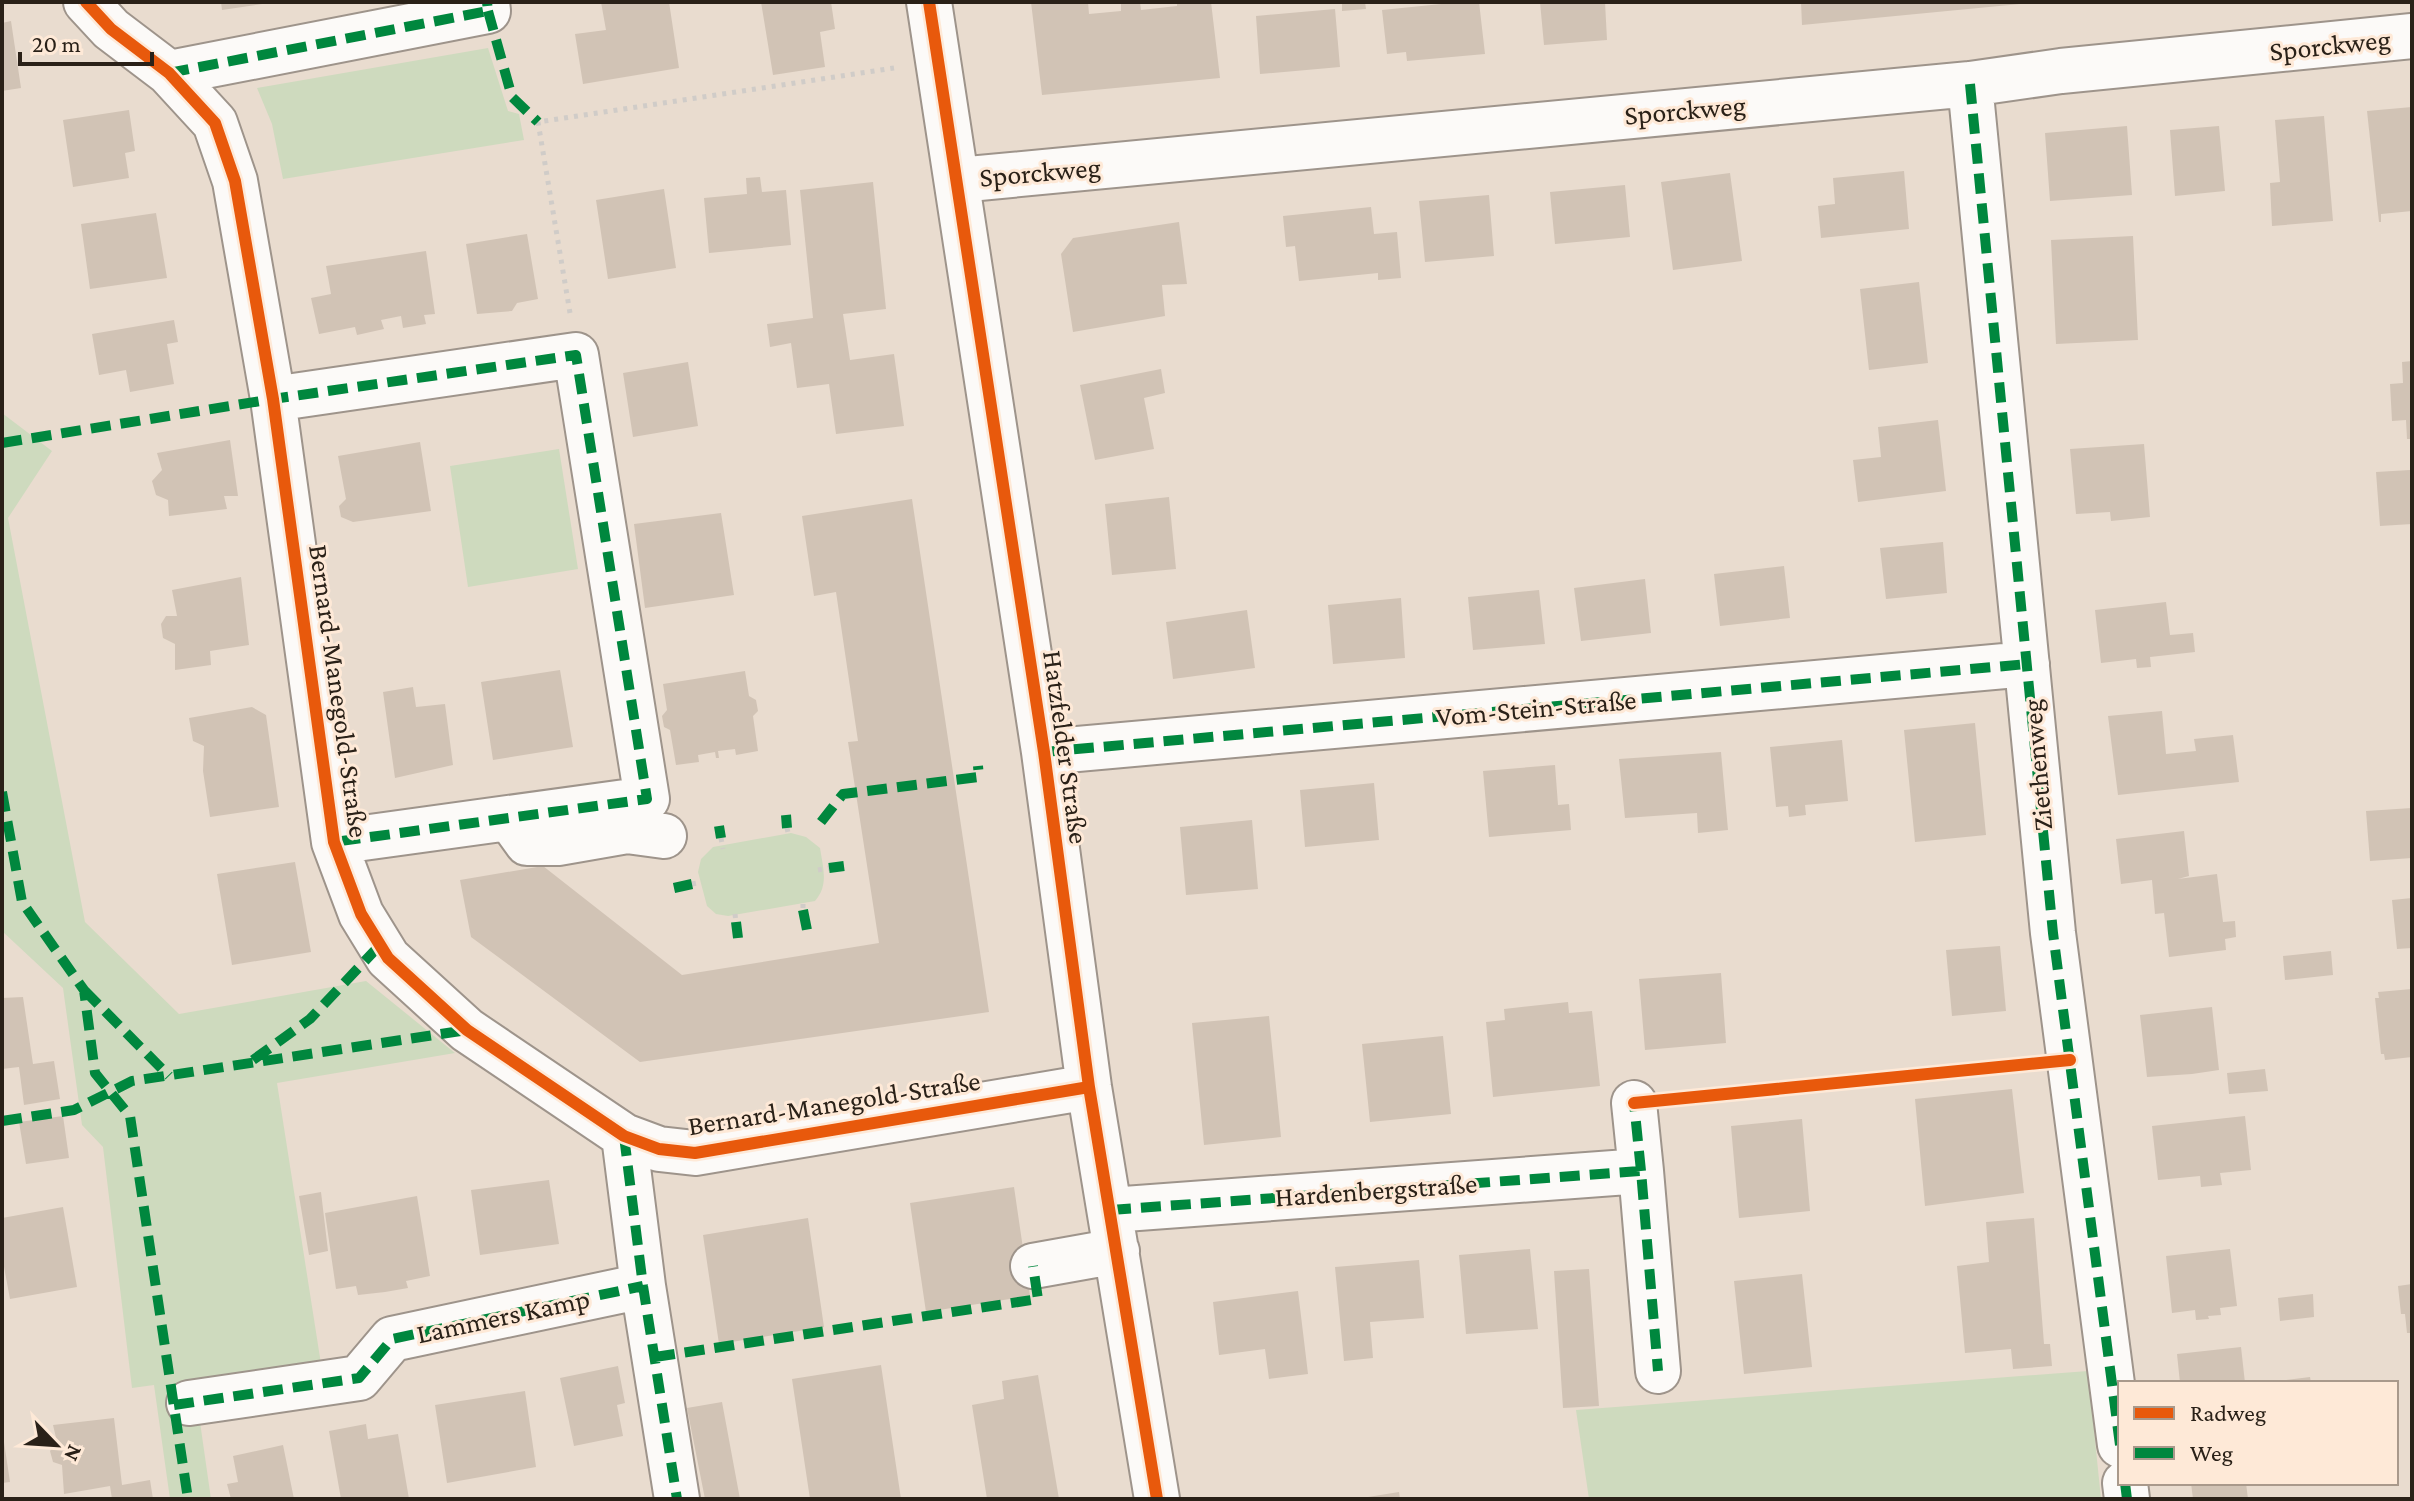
<svg xmlns="http://www.w3.org/2000/svg" width="2414" height="1501" font-family="'Crimson Pro',serif">
  <style>
    .green { fill: #cedabe }
    .building { fill: #d1c3b5 }
    .lines { fill: none; stroke-linecap: round; stroke-linejoin: round }
    .minor-casing { stroke: #9e948b; stroke-width: 48 }
    .path { stroke: #d0ccc8; stroke-width: 5; stroke-dasharray: 4 6; stroke-linecap: butt }
    .minor { stroke: #fcfaf8; stroke-width: 44 }
    .quiet { stroke: #00873e; stroke-width: 10; stroke-dasharray: 20 10; stroke-linecap: butt }
    .cycleway-casing { stroke: #fee9d7; stroke-width: 17 }
    .cycleway { stroke: #e8590c; stroke-width: 12 }
    .labels { text-anchor: middle; dominant-baseline: central; stroke-width: 6; stroke-linejoin: round; paint-order: stroke }
    .street-label { font-size: 28px; fill: #2a2118; stroke: #fee9d7 }
  </style>
  <rect width="100%" height="100%" fill="#e9dccf"/>
  <path class="green" d="M488,48L508,111L519,114L524,140L283,179L272,124L257,88Z
    M2,413L52,451L8,518L85,922L179,1014L366,981L455,1053L277,1083L321,1364L194,1380L211,1499H170L154,1385L132,1388L103,1147L82,1125L63,988L2,931Z
    M559,449L578,569L468,587L450,466Z
    M791,833L806,837L820,848C823,868 829,885 815,901L728,916L716,914L707,906L698,872L701,859L713,847Z
    M2088,1371L2101,1499H1589L1576,1410Z"/>
  <path class="building" d="M221,2H262V4L222,10Z
    M601,2H669L679,68L583,84L575,34L606,30Z
    M761,2H831L835,29L820,32L825,67L773,75Z
    M1031,2H1088L1089,14L1121,11V2H1140L1141,10L1177,6V2H1211L1220,78L1042,95Z
    M1342,2H1365L1366,9L1342,11Z
    M1461,2H1479L1485,54L1407,61L1406,52L1387,54L1382,10Z
    M1540,2H1605L1607,40L1544,45Z
    M1801,2H2020V4L1802,25Z
    M1335,9L1340,67L1260,74L1256,16Z
    M11,21L21,88L2,91V23Z
    M2412,107V211L2381,214V222H2379L2367,111Z
    M129,110L135,151L125,153L129,178L73,187L63,120Z
    M2324,116L2333,221L2272,226L2270,183L2280,182L2275,120Z
    M2127,126L2132,195L2050,201L2045,133Z
    M2219,126L2225,191L2175,196L2170,130Z
    M1904,171L1909,229L1821,238L1818,206L1835,204L1833,178Z
    M1730,173L1742,261L1673,270L1661,182Z
    M760,177L762,192L786,190L791,245L709,253L704,198L747,194L746,178Z
    M873,182L886,309L843,314L850,360L894,354L904,426L836,434L829,384L797,388L791,343L770,347L767,324L813,318L800,190Z
    M1625,185L1630,237L1555,244L1550,192Z
    M664,189L676,268L608,279L596,200Z
    M1489,195L1494,256L1425,262L1419,201Z
    M1371,207L1374,234L1397,232L1401,278L1378,280V273L1299,281L1295,246L1286,247L1283,216Z
    M156,213L167,278L90,289L81,224Z
    M1179,222L1187,284L1162,285L1165,316L1073,332L1061,254L1073,238Z
    M527,234L538,299L517,303L512,311L477,314L466,244Z
    M2133,236L2138,340L2056,344L2051,240Z
    M426,251L435,314L424,315L426,324L403,328L401,316L381,320L384,329L357,335L355,327L319,334L311,298L331,294L326,266Z
    M1919,282L1928,363L1869,370L1860,289Z
    M174,320L178,342L167,344L174,384L130,392L126,370L99,375L92,334Z
    M2412,361V439H2407L2406,420L2392,421L2390,384L2403,383L2402,362Z
    M688,362L698,426L633,437L623,373Z
    M1161,369L1165,393L1144,398L1154,449L1095,460L1080,385Z
    M1938,420L1946,491L1858,502L1853,460L1881,457L1878,427Z
    M230,440L238,496H224L227,509L169,516L168,500L156,495L152,481L162,470L157,453Z
    M420,442L431,511L353,522L341,517L339,506L346,499L338,456Z
    M2144,444L2150,517L2111,521L2110,512L2076,514L2070,449Z
    M2410,470L2412,524L2380,526L2376,472Z
    M1169,497L1176,569L1112,575L1105,504Z
    M912,499L989,1012L640,1062L471,937L460,880L543,866L682,975L879,943L848,742L858,741L836,592L814,596L802,516Z
    M721,513L734,595L645,608L634,524Z
    M1943,542L1947,593L1886,599L1880,548Z
    M1784,566L1790,618L1720,626L1714,574Z
    M241,577L249,645L210,651L211,665L175,670V644L163,638L161,624L166,616H177L172,590Z
    M1645,579L1651,633L1581,641L1574,588Z
    M1539,590L1545,644L1473,650L1468,597Z
    M1401,598L1405,658L1333,664L1328,605Z
    M2166,602L2170,635L2193,633L2195,652L2150,657L2151,667L2137,668L2136,659L2101,663L2095,610Z
    M1247,610L1255,668L1173,679L1166,622Z
    M560,670L573,747L493,760L481,682Z
    M745,671L749,696L756,700L758,711L753,716L758,751L736,755L735,749L718,751L719,758H716L715,752L698,755L699,762L676,765L670,730L664,727L662,716L667,710L663,684Z
    M413,687L416,707L445,704L453,765L395,778L383,692Z
    M252,707L266,715L279,807L210,817L203,771L204,746L193,741L189,718Z
    M2162,711L2166,754L2196,751L2194,739L2233,735L2239,782L2118,795L2108,716Z
    M1975,723L1986,835L1915,842L1904,730Z
    M1842,740L1848,801L1805,805L1806,815L1789,817L1788,806L1776,807L1770,747Z
    M1721,752L1728,830L1698,833L1697,813L1625,818L1619,759Z
    M1555,765L1558,805L1569,804L1571,830L1489,837L1483,771Z
    M1374,783L1379,840L1305,847L1300,790Z
    M2412,808V858L2370,861L2366,811Z
    M1252,820L1258,889L1186,895L1180,827Z
    M2184,831L2189,876L2178,879L2217,874L2223,922L2235,921L2236,937L2225,939L2226,950L2169,957L2164,913L2155,914L2152,880L2121,884L2116,839Z
    M295,862L311,952L232,965L217,874Z
    M2412,898V948L2397,949L2392,900Z
    M2000,946L2006,1011L1952,1016L1946,950Z
    M2331,951L2333,975L2285,980L2283,956Z
    M1721,973L1726,1043L1645,1050L1639,979Z
    M2412,989V1057L2385,1060L2384,1054H2381L2375,998H2379L2378,992Z
    M23,997L33,1064L54,1061L60,1099L24,1105L19,1067L2,1069V998Z
    M1568,1002L1569,1013L1592,1011L1600,1086L1493,1097L1486,1022L1505,1020L1504,1009Z
    M2212,1007L2219,1070L2192,1074L2147,1077L2140,1015Z
    M1269,1016L1281,1137L1204,1145L1192,1023Z
    M1443,1036L1451,1114L1370,1122L1362,1044Z
    M2265,1069L2268,1091L2229,1094L2227,1073Z
    M2012,1089L2024,1193L1925,1206L1915,1099Z
    M63,1116L69,1158L26,1164L19,1122Z
    M2245,1116L2251,1170L2220,1173L2222,1185L2201,1187L2200,1176L2158,1180L2152,1126Z
    M1802,1119L1810,1211L1739,1218L1731,1126Z
    M549,1180L559,1244L480,1255L471,1190Z
    M1014,1187L1030,1296L926,1312L910,1203Z
    M321,1192L328,1251L309,1255L299,1196Z
    M417,1196L430,1276L406,1281L408,1288L385,1292L358,1295L356,1286L336,1289L325,1213Z
    M63,1207L77,1287L10,1299L2,1256V1218Z
    M808,1218L824,1327L719,1344L703,1235Z
    M2034,1218L2044,1344H2050L2052,1366L2013,1369L2011,1349L1965,1353L1957,1266L1989,1262L1986,1222Z
    M1530,1249L1538,1329L1466,1334L1459,1255Z
    M2230,1249L2237,1306L2220,1308L2221,1315L2208,1316L2209,1319L2196,1320L2195,1310L2172,1313L2166,1256Z
    M1419,1260L1424,1318L1370,1322L1373,1358L1344,1361L1335,1267Z
    M1589,1269L1599,1406L1563,1408L1554,1271Z
    M1802,1274L1812,1367L1744,1374L1734,1281Z
    M2412,1284V1333H2407L2405,1314H2401L2398,1286Z
    M1298,1291L1308,1374L1269,1379L1265,1349L1219,1355L1213,1302Z
    M2313,1294L2314,1317L2280,1321L2278,1298Z
    M2241,1347L2245,1383H2180L2177,1354Z
    M881,1365L901,1499H810L792,1379Z
    M618,1366L625,1403L617,1405L623,1436L574,1446L560,1378Z
    M1038,1375L1059,1499H987L972,1405L1004,1399L1002,1381Z
    M2310,1377L2311,1383H2278V1381Z
    M525,1391L536,1467L447,1483L435,1405Z
    M722,1402L740,1499H705L687,1408Z
    M114,1418L122,1485L150,1480L153,1499H112L110,1486L64,1494L62,1465L53,1462L50,1451L57,1442L53,1425Z
    M366,1424L368,1439L398,1434L409,1499H341L329,1431Z
    M4,1442L10,1482L2,1483V1443Z
    M283,1445L294,1499H231L227,1484L238,1482L233,1456Z
    M2191,1483H2246L2248,1499H2193Z
    M1399,1492L1400,1499H1368V1497Z"/>
  <g class="lines">
    <defs>
      <path id="minor" d="M86,2L111,29L169,73L215,123L235,181L273,399L334,842L361,914L388,958L467,1030L624,1136L659,1149L695,1153L1089,1087
        M929,2L1044,752L1089,1087L1157,1499
        M169,73L488,11L487,2
        M1970,84L2053,933L2120,1445
        M958,180L1970,84L2061,71L2412,36
        M273,399L576,355L647,799L334,842
        M1044,752L2027,664
        M509,818L527,843H558L627,831L664,836
        M1634,1103L1641,1171
        M624,1136L643,1286L677,1499
        M1111,1210L1641,1171L1658,1371
        M1033,1266L1117,1251
        M189,1403L359,1378L392,1339L643,1286
        M2125,1483L2127,1499"/>
    </defs>
    <use href="#minor" class="minor-casing"/>
    <path class="path" d="M570,313L538,122L894,68
      M787,828L789,837
      M721,838L723,849
      M818,870L829,868
      M692,884L702,882
      M803,904V910
      M735,914L736,922"/>
    <use href="#minor" class="minor"/>
    <path class="quiet" d="M488,11L512,97L538,122
      M169,73L488,11L487,2
      M1970,84L2053,933L2120,1445
      M2,443L273,399L576,355L647,799L334,842
      M1044,752L2027,664
      M2,792L22,902L84,990L95,1073L130,1116L188,1499
      M786,815L787,828
      M821,822L843,794L979,777L978,766
      M719,826L721,838
      M829,868L844,866
      M674,888L692,884
      M803,910L807,930
      M736,922L738,938
      M84,990L169,1076
      M253,1060L310,1019L380,945
      M2,1121L74,1110L132,1081L467,1030
      M624,1136L643,1286L677,1499
      M1641,1171L1634,1103L1641,1102
      M1111,1210L1641,1171L1658,1371
      M655,1357L1038,1299L1033,1266
      M174,1405L359,1378L392,1339L643,1286
      M2125,1483L2127,1499"/>
    <defs>
      <path id="cycleway" d="M86,2L111,29L169,73L215,123L235,181L273,399L334,842L361,914L388,958L467,1030L624,1136L659,1149L695,1153L1089,1087
        M929,2L1044,752L1089,1087L1157,1499
        M1634,1103L2070,1060"/>
    </defs>
    <use href="#cycleway" class="cycleway-casing"/>
    <use href="#cycleway" class="cycleway"/>
  </g>
  <g class="labels">
    <g class="street-label">
      <text transform="translate(2330 45) rotate(-6)">Sporckweg</text>
      <text transform="translate(1685 110) rotate(-5)">Sporckweg</text>
      <text transform="translate(1040 172) rotate(-5)">Sporckweg</text>
      <text transform="translate(339 691) rotate(82)">Bernard-Manegold-Straße</text>
      <text transform="translate(1536 708) rotate(-5)">Vom-Stein-Straße</text>
      <text transform="translate(1066 747) rotate(82)">Hatzfelder Straße</text>
      <text transform="translate(2037 765) rotate(-95)">Ziethenweg</text>
      <text transform="translate(834 1103) rotate(-9)">Bernard-Manegold-Straße</text>
      <text transform="translate(1376 1190) rotate(-4)">Hardenbergstraße</text>
      <text transform="translate(503 1316) rotate(-12)">Lammers Kamp</text>
    </g>
  </g>
  <rect width="2414" height="1501" fill="none" stroke="#2a2118" stroke-width="8"/>
  <rect x="2118" y="1381" width="280" height="104" fill="#fee9d7" stroke="#a9998b" stroke-width="2"/>
  <rect x="2134" y="1407" width="40" height="12" fill="#e8590c" stroke="#a9998b" stroke-width="2"/>
  <text x="2190" y="1421" font-size="24" fill="#2a2118">Radweg</text>
  <rect x="2134" y="1447" width="40" height="12" fill="#00873e" stroke="#a9998b" stroke-width="2"/>
  <text x="2190" y="1461" font-size="24" fill="#2a2118">Weg</text>
  <g transform="translate(56 1445) rotate(115)" stroke="#fee9d7" stroke-width="6" paint-order="stroke">
  <path d="M0-6L14 30L0 20L-14 30Z" fill="#2a2118"/>
  <text y="-12" font-size="22" font-weight="bold" text-anchor="middle" fill="#2a2118">N</text>
  </g>
  <path d="M20 52v12h132v-12" fill="none" stroke="#2a2118" stroke-width="4"/>
  <text x="32" y="52" font-size="24" fill="#2a2118" stroke="#fee9d7" stroke-width="6" paint-order="stroke">20 m</text>
</svg>
